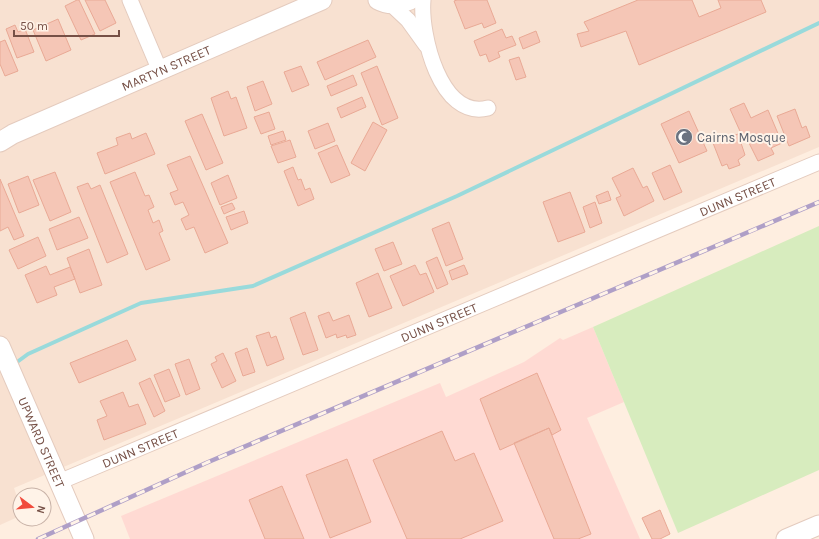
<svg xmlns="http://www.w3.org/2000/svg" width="819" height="539" font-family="Karla,sans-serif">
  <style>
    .residential { fill: #f8e1d1 }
    .commercial { fill: #ffdad3 }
    .green { fill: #d7ecbe }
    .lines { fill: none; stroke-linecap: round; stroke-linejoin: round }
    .stream { stroke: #99dadb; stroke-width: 4 }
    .building { fill: #f5c6b6; stroke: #e9a995 }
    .minor-casing { stroke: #e4cbbe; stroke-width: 17 }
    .tertiary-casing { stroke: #e4cbbe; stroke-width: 21 }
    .minor { stroke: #fff; stroke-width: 15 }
    .tertiary { stroke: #fff; stroke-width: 19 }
    .rail-casing { stroke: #af9fc7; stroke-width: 4.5 }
    .rail { stroke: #fff3e8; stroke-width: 3; stroke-dasharray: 9; stroke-linecap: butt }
    .labels { text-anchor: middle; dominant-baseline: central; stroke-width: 4; stroke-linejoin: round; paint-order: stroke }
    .street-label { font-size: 13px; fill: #765046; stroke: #fff3e8 }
    .worship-label { font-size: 13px; fill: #5b616d; stroke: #fff3e8; text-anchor: start }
  </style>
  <rect width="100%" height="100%" fill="#feeee0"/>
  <path class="residential" d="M0,0H819V147L14,488L20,506V516L0,525Z"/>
  <path class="commercial" d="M593,327L624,402L587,418L640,539H130L121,516L440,383L446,397L524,362L560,338L563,340Z"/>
  <path class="green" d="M819,226V470L678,533L593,327Z"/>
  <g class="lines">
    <path class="stream" d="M13,365L28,354L141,303L253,286L457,196L819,23"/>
  </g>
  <path class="building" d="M77,0H79L95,34L81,40L65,6Z
    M85,0H105L116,23L100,31Z
    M457,0H487L496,23L484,28L482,23L465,29L454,1Z
    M638,0H692L699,17L721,8L718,0H761L766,12L639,65L626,31L581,47L577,34L589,31L584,22Z
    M58,19L71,50L46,61L33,30Z
    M15,25L18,32L25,29L34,52L17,58L6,29Z
    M502,29L506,38L512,36L516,45L498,52L500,57L489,62L486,54L480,56L474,41Z
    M536,31L540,42L523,49L519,38Z
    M5,40L18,71L5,76L0,64V42Z
    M368,40L376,57L325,80L317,62Z
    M519,57L526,77L516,80L509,60Z
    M301,66L309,85L292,92L284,72Z
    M377,66L398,118L382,125L361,73Z
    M353,75L357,85L331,96L327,86Z
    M263,81L272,104L255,111L247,87Z
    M228,91L231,99L236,97L247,128L224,136L211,98Z
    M362,97L366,107L341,118L337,108Z
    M744,103L751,118L768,110L782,143L771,148L774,154L758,161L747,139L744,140L730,109Z
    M795,109L802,128L806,126L810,137L789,146L777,116Z
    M689,111L707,151L679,163L661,124Z
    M269,112L275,129L261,134L254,117Z
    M202,114L223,163L206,170L185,121Z
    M373,122L387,130L365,171L351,163Z
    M328,123L335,141L315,149L308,131Z
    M283,131L286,140L271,145L268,136Z
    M130,133L132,139L146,133L155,154L105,174L97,153L118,145L116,138Z
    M738,134L745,155L738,160L740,165L729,169L727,164L722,166L713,143Z
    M290,140L296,157L278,163L271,146Z
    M337,145L350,175L331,183L318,153Z
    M190,156L228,243L205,253L194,227L186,230L181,219L189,215L183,202L175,205L170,193L178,190L167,165Z
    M670,165L682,192L664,200L652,173Z
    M293,167L298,180L301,179L305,190L310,188L314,199L298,206L284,171Z
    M633,168L643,188L647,186L654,201L624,216L616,198L621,196L612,178Z
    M55,172L71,212L50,221L33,180Z
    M135,172L145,196L149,195L154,207L148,210L153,223L159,220L163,231L159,233L170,260L146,270L110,182Z
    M228,175L237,198L220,205L211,183Z
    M28,176L39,205L19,213L8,184Z
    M0,179L24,236L14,240L8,227L0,231Z
    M88,183L91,189L100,185L128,254L107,263L77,187Z
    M608,191L611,200L599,204L596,196Z
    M570,192L585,232L558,242L543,202Z
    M595,202L602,223L590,228L583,207Z
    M232,203L235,209L224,214L221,207Z
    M244,211L248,223L231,230L226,217Z
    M79,217L88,238L57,250L49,229Z
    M449,222L463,259L446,266L432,229Z
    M38,237L46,256L18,269L9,250Z
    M393,242L402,264L384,271L375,249Z
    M89,249L102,285L80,293L67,258Z
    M437,257L448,284L437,289L426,262Z
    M415,265L420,275L426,273L434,292L403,306L390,276Z
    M464,265L468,274L452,280L449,271Z
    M46,266L50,275L70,267L75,279L54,287L57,295L37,303L25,275Z
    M378,273L392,308L369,317L356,283Z
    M305,312L318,350L303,355L290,318Z
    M329,312L333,321L349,315L356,335L347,338L346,335L337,338L336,334L326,338L318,316Z
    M269,332L271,338L276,336L284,359L267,366L256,336Z
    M127,340L136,360L79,383L70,363Z
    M247,348L255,372L243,376L235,353Z
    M223,353L236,381L222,388L211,364L217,361L215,357Z
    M189,359L200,389L186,395L175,364Z
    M169,369L180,396L165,402L154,375Z
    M537,373L561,430L552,435L549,428L500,450L480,399Z
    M150,378L165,411L154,417L139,383Z
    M123,392L129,407L138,404L146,424L104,440L97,420L107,416L100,401Z
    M549,428L591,534L578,539H554L514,443Z
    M442,431L455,461L474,453L503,521L460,539H407L373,460Z
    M347,459L371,522L330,538L306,475Z
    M282,486L304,539H265L249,500Z
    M660,510L670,534L660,539H652L642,518Z"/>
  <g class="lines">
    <defs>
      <g id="minor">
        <path d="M130,0L160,71"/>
        <path d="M423,0C420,34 440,120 488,108"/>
        <path d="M391,4L408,20L426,45"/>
        <path id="s1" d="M59,482L819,162"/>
      </g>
      <g id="tertiary">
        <path d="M378,0C389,6 399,4 410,0"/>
        <path id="s2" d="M0,142L13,134L322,0"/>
        <path id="s3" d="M0,346L84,539"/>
        <path d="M786,539L819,525"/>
      </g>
    </defs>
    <use href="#minor" class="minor-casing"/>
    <use href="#tertiary" class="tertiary-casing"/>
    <use href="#minor" class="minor"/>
    <use href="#tertiary" class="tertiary"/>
    <defs>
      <path id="rail" d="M38,539L206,463L819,202"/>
    </defs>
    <use href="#rail" class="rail-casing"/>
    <use href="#rail" class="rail"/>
  </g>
  <defs>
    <symbol id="mosque-disc" viewBox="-11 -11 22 22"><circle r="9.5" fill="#6b7280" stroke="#fff3e8"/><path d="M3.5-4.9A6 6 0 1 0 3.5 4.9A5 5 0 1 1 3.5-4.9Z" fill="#fff"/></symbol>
  </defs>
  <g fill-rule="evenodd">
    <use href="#mosque-disc" x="674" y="127" width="20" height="20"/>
  </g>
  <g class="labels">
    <g class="street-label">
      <text stroke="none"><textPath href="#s2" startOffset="182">MARTYN STREET</textPath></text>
      <text stroke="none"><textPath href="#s1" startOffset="736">DUNN STREET</textPath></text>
      <text stroke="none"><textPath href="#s1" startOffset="412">DUNN STREET</textPath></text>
      <text stroke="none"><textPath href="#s3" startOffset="105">UPWARD STREET</textPath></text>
      <text stroke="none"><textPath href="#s1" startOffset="88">DUNN STREET</textPath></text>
    </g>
    <g class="worship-label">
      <text x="697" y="137">Cairns Mosque</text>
    </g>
  </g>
  <g transform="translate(32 507) rotate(106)"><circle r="19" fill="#fff3e8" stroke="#c8b2a7"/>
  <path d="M0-3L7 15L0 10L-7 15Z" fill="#f14b3c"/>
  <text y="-6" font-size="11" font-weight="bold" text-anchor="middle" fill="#765046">N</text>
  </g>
  <path d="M14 30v6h105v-6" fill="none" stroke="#765046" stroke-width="2"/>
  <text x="20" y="30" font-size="12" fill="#765046" stroke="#fff3e8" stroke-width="3" paint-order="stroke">50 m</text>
</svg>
